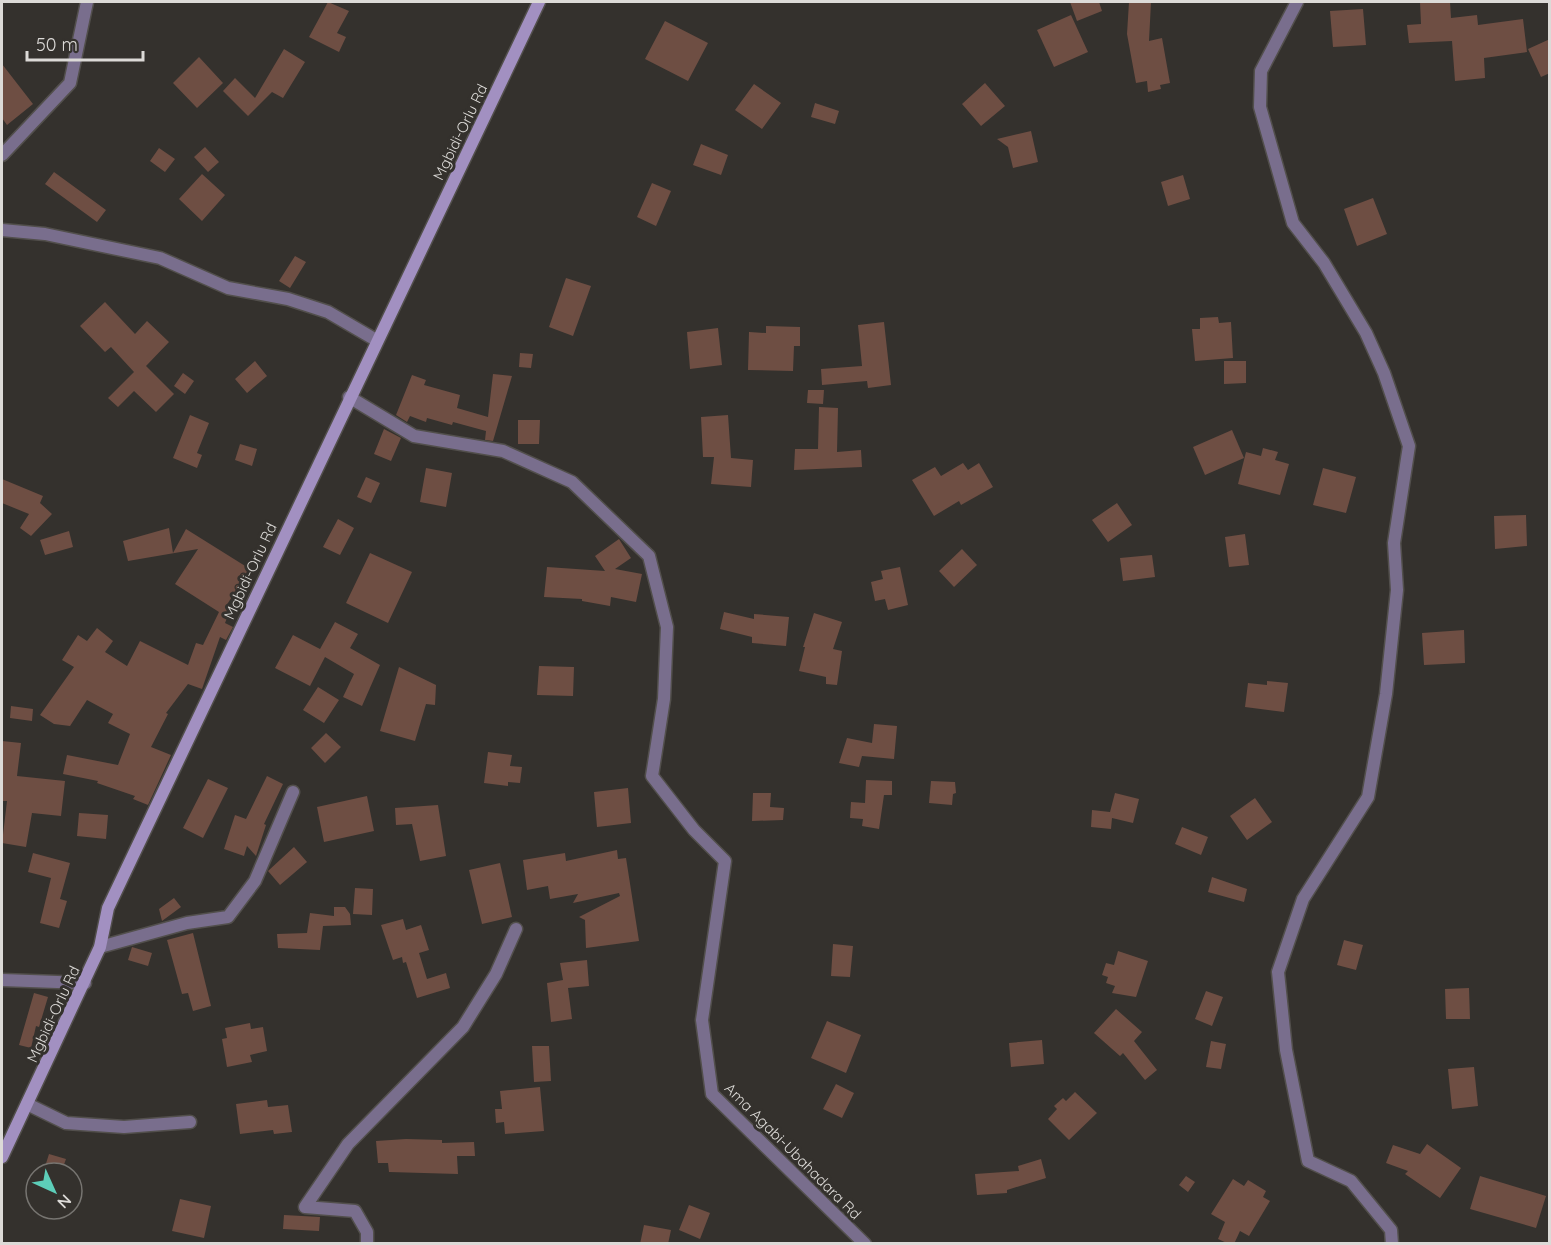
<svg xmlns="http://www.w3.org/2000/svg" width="1551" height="1245" font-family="Quicksand,sans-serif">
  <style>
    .building { fill: #6e4e43 }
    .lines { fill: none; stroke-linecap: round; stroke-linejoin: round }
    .street-casing { stroke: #524f4c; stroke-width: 15 }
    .secondary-casing { stroke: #524f4c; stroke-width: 15 }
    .street { stroke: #796e8d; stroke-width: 12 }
    .secondary { stroke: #a290c1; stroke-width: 12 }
    .labels { text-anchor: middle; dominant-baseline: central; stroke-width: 6; stroke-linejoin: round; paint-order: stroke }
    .street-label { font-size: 15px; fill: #dcdad7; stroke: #34312d }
  </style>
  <rect width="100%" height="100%" fill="#34312d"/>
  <path class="building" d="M328,2L349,11L337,33L346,37L339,52L309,37Z
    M1070,2H1099L1102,11L1077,21Z
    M1129,2H1151L1149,41L1162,38L1170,83L1160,85L1161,89L1148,92L1147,81L1136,83L1127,34Z
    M1420,2H1450L1451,18L1477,15L1478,25L1523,19L1527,52L1484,58L1485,78L1455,81L1452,41L1409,43L1407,25L1421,24Z
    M1363,9L1366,45L1333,47L1330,11Z
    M1071,15L1088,52L1054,67L1037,30Z
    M665,21L708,43L688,81L645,59Z
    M1550,39V73L1541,77L1528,49Z
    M284,49L305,62L283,98L272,92L248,116L223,91L235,78L255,98Z
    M199,57L223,83L197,108L173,83Z
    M2,64L33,104L7,125L2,118Z
    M985,83L1005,106L981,126L962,104Z
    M754,84L781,103L762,129L735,110Z
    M815,103L839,111L835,124L811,117Z
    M1031,131L1038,162L1013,168L1008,147L997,139Z
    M701,144L728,155L721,175L693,165Z
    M205,147L219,162L208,172L194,157Z
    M159,148L175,159L165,172L150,161Z
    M54,172L106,210L97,222L45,184Z
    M202,174L225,195L202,221L179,199Z
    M1183,175L1190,199L1168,206L1161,182Z
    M652,183L671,191L656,226L637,217Z
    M1373,198L1387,234L1357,246L1344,209Z
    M295,256L306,262L290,288L279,281Z
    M566,278L591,286L573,336L549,327Z
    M105,302L135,334L147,321L169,342L146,366L174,394L156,412L134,391L118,407L108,398L134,372L111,347L105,352L80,326Z
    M1218,317L1219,323L1231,322L1233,358L1195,361L1192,329H1200V318Z
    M884,322L891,385L868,388L867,381L822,385L821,369L862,366L858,325Z
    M766,326L800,327V346H794L793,371L748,370L749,332L766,333Z
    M718,328L722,365L690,369L687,332Z
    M520,353L533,354L531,368L519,367Z
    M255,361L267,376L247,393L235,379Z
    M1224,361H1246V383L1224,384Z
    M183,373L194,381L185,394L174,386Z
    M493,374L512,376L493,441L485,440L486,431L453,422L452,425L427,418L426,422L410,416L407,422L396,415L412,375L426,380L424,385L460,395L457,408L488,417Z
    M808,390H824L823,404L807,403Z
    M819,407L838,408L837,452L861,450L862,467L794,470L795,449H818Z
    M190,415L209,423L197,453L202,455L197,468L173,458Z
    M728,415L731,458L753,460L751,487L711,484L714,457H703L701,417Z
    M518,420H540L539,444H518Z
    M384,429L401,438L391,461L374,454Z
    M1232,430L1244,458L1205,475L1193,447Z
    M240,444L257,449L252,466L235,460Z
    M1263,448L1278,452L1275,460L1289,464L1280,495L1238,484L1246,452L1261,456Z
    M963,463L968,470L979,463L993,487L961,505L959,501L934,516L912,480L935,467L941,476Z
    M426,468L452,473L446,507L420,502Z
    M1323,468L1356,477L1346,513L1313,505Z
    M366,477L380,483L371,503L357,497Z
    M2,479L43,496L40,503L52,514L31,536L20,528L29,514L2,503Z
    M1117,503L1132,525L1108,542L1092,520Z
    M1526,515L1527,546L1495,549L1494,516Z
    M338,519L354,528L340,555L323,547Z
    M169,528L173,553L186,529L250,569L226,606L231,608L225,623L233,627L226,640L220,637L202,689L188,684L166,713L168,714L151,747L171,755L148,805L133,799L135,796L97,783L98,781L63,774L67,755L118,765L130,734L108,723L113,714L87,700L70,726L54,724L40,715L74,667L62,660L78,635L87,641L97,628L113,641L105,652L127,666L140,641L188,665L196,643L203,645L219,612L175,584L198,549L128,561L123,541Z
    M69,531L73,547L45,555L40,540Z
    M1245,534L1249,565L1229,567L1225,537Z
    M619,539L631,558L615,569L642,574L636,602L611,597L610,606L582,601V599L544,597L547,567L605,571L595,556Z
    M962,549L977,565L954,587L939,571Z
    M370,553L412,572L388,623L346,603Z
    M1152,555L1155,577L1123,581L1120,558Z
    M900,567L908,605L888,610L885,599L875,601L871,582L883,579L881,571Z
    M724,612L754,619V614L789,617L786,646L752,643V637L720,629Z
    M814,613L842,622L833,649L842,651L837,685L826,684V677L799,671L805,647H803Z
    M335,622L358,634L350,648L380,665L362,706L343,697L354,674L325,657L310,686L275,668L293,635L320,649Z
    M1464,630L1465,663L1424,665L1422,633Z
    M539,666L574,667L573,696L537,695Z
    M399,667L436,685L435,705L426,704L415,741L380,731Z
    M1267,681L1288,683L1284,712L1245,707L1248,683L1267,685Z
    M318,687L339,700L324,723L303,710Z
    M11,706L33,709L32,721L10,718Z
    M874,724L897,726L894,759L862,756L859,767L839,763L847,738L872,743Z
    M326,733L341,747L325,763L311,748Z
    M2,741L21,743L17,776L65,781L61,816L32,813L26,847L2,843L7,801H2Z
    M488,752L512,755L510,766L522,767L520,783L508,782V786L484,783Z
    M267,776L283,784L264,824L266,825L256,856L247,846L244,856L224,849L235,815L246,819Z
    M208,779L228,788L203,838L183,828Z
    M866,780L892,781V795H884L879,829L862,826L863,819L850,818L851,802L865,803Z
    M931,781L955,782L956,793L953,794L952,805L929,803Z
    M628,788L631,823L597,827L594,792Z
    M753,793H771L770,807L784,808L783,820L752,821Z
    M1115,793L1139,799L1133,823L1112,818L1111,829L1091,827L1092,810L1110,812Z
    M367,796L374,831L324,842L317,807Z
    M1255,798L1272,822L1247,840L1230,816Z
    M438,805L446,856L420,861L412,824L396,825L395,808Z
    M79,813L108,815L106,839L77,836Z
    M1182,827L1208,837L1201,855L1175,844Z
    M294,847L307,862L280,885L268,871Z
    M617,850L618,859L626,858L639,941L586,948L585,920L579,917L620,896L619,893L573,903L578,894L550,899L548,886L527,890L523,860L565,853L566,861Z
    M33,853L70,863L60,899L67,901L59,928L40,923L51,878L28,872Z
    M500,863L512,917L482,924L469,870Z
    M1212,877L1247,889L1244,902L1208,892Z
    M355,888L373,889L372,915L353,914Z
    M174,898L181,907L162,921L159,909Z
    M334,907H345L350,914L351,925L323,926L320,950L278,948L277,934L307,933L310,913L334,916Z
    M403,919L406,930L421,925L429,950L419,953L427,979L446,973L450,988L417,998L406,962L403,963L402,957L393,960L381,925Z
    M193,933L211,1006L193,1011L188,993L182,994L167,940Z
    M1344,940L1363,945L1356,970L1337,965Z
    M833,944L853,946L850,977L831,976Z
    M132,947L152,953L148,966L128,960Z
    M1118,951L1148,961L1136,997L1112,993L1115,986L1106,983L1108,977L1102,975L1106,963L1114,965Z
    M587,960L589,986L568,988L572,1019L551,1022L547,983L563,980L560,963Z
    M1469,988L1470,1019H1446L1445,989Z
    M1206,991L1223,997L1212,1026L1195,1019Z
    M34,993L48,997L39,1027L36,1026L31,1048L19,1045Z
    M1116,1009L1142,1032L1134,1041L1157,1070L1145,1080L1123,1053L1120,1056L1094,1033Z
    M827,1021L861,1035L846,1073L811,1058Z
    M250,1023L251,1029L263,1027L267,1051L250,1055L252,1062L227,1067L222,1039L227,1038L225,1028Z
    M1042,1040L1044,1064L1011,1067L1009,1043Z
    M1211,1041L1226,1044L1221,1069L1206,1067Z
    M532,1046H549L551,1081L534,1082Z
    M1474,1067L1478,1106L1452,1109L1448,1069Z
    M836,1084L854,1093L842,1118L823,1109Z
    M540,1087L544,1131L505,1134L504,1122L496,1123L495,1109H502L500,1091Z
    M1075,1092L1097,1113L1069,1140L1048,1119L1057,1109L1054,1106L1063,1098L1066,1101Z
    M267,1100L268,1107L288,1105L292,1132L274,1134L273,1130L240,1134L236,1104Z
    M406,1139L442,1140V1143L474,1142L475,1156H457L458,1174L389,1172L388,1163H378L376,1141Z
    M1427,1144L1461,1168L1440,1198L1405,1174L1408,1171L1386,1163L1393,1145L1420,1154Z
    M49,1154L66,1159L61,1173H43Z
    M1041,1159L1046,1178L1007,1190V1193L977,1195L975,1174L1019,1171L1018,1166Z
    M1186,1176L1195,1182L1188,1192L1179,1185Z
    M1480,1176L1546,1196L1536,1228L1470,1209Z
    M1233,1179L1244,1186L1248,1180L1266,1191L1263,1197L1270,1201L1249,1236L1240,1231L1234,1244H1229L1218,1239L1225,1222L1211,1214Z
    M180,1199L211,1206L204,1238L172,1231Z
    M689,1205L710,1213L700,1239L679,1230Z
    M284,1215L320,1217L319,1231L283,1229Z
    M644,1225L671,1230L668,1244H640Z"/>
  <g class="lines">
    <defs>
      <path id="street" d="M1297,2L1261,71L1260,107L1293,223L1324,263L1366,333L1384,373L1409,446L1394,543L1397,590L1386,694L1368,797L1303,899L1278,972L1286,1050L1308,1161L1351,1181L1391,1230L1392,1244
        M2,155L70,83L87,2
        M2,230L45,234L160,258L228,288L288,299L328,312L376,340
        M349,397L414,436L503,451L572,482L649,556L667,627L664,699L652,776L694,830L725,861L702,1020L712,1094L865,1244
        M100,947L187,923L228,917L255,881L293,792
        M2,980L85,983
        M27,1104L66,1123L124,1127L190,1122
        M367,1244V1232L355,1211L305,1207L348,1144L463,1027L496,974L516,929"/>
      <path id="secondary" d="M2,1157L100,947L108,908L539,2"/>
    </defs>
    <use href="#street" class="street-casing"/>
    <use href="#secondary" class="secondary-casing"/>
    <use href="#street" class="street"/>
    <use href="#secondary" class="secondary"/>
  </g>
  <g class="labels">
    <g class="street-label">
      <text transform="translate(460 132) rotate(-64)">Mgbidi-Orlu Rd</text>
      <text transform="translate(250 571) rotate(-65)">Mgbidi-Orlu Rd</text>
      <text transform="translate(53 1014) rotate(-65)">Mgbidi-Orlu Rd</text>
      <text transform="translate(793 1151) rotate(45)">Ama Agabi-Ubahadara Rd</text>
    </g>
  </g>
  <rect width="1551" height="1245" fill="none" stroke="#dcdad7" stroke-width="6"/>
  <g transform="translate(54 1191) rotate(135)"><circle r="28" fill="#34312d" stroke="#777571" stroke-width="1.5"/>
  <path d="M0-4.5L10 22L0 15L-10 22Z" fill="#5dceb9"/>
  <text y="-9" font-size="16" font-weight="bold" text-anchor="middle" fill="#dcdad7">N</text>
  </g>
  <path d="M27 51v9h116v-9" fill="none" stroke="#dcdad7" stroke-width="3"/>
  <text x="36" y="51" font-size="18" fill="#dcdad7" stroke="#34312d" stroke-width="4.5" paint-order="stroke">50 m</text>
</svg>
